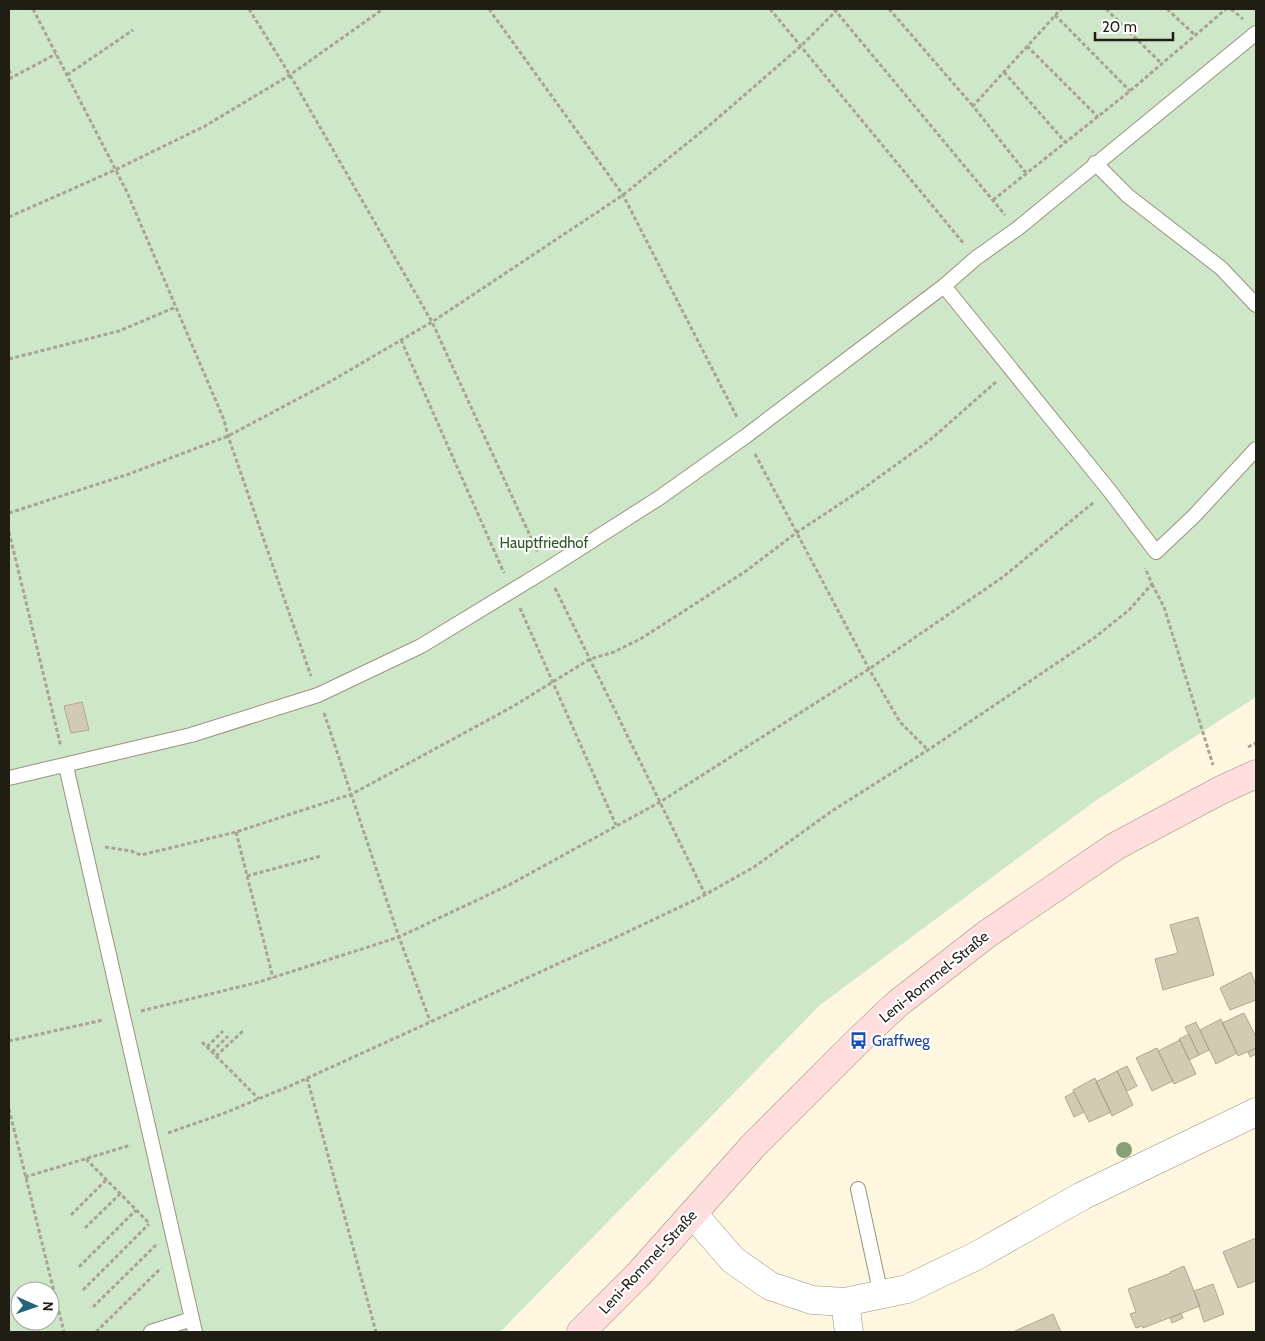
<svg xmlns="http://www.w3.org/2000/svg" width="1265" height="1341" font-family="Cabin,sans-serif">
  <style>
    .green { fill: #cde7c8; fill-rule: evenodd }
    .building { fill: #d2cab3; stroke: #afa790 }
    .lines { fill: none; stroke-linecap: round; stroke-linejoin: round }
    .lane-casing { stroke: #9a937d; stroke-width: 16 }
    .street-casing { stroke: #9a937d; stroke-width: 29 }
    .secondary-casing { stroke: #9a937d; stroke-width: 29 }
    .path { stroke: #a9a391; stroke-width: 3; stroke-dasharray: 4 2.5; stroke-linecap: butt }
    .lane { stroke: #fff; stroke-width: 14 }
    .street { stroke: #fff; stroke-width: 28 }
    .secondary { stroke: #ffdedd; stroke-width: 28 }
    .tree { fill: #8a9f77 }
    .labels { text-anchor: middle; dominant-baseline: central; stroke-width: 4.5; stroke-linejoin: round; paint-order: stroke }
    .park-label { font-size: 15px; fill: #2c5822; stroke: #fff }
    .street-label { font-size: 15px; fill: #201d15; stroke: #fff }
    .transit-label { font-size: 15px; fill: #164399; stroke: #fff; text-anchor: start }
  </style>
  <rect width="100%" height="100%" fill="#fef6de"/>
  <path class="green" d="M9,9H1256V697L1095,801L820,1005L500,1332H9ZM20,1291H50V1321H20Z"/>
  <path class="building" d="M82,702L89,730L71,733L64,706Z
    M1198,917L1214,975L1163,990L1155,959L1178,953L1170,925Z
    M1251,972L1256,986V1000L1230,1010L1220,988Z
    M1244,1013L1256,1037V1048L1238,1056L1222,1023Z
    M1221,1019L1237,1053L1216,1064L1200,1030Z
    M1196,1022L1209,1050L1199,1055L1185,1027Z
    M1189,1034L1199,1055L1189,1060L1179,1039Z
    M1180,1040L1196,1074L1174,1084L1158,1051Z
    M1157,1048L1173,1081L1152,1091L1136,1058Z
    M1256,1048V1054L1250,1057L1248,1052Z
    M1127,1066L1137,1086L1127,1091L1117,1071Z
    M1117,1071L1133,1105L1112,1116L1096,1082Z
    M1095,1078L1111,1112L1089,1122L1073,1090Z
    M1074,1092L1084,1112L1074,1117L1065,1097Z
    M1256,1238V1281L1238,1288L1223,1252Z
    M1184,1266L1200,1306L1143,1328L1142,1326L1136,1328L1130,1314L1136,1312L1128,1289L1171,1273L1170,1272Z
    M1213,1284L1224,1314L1204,1322L1194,1291Z
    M1181,1313L1183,1318L1172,1323L1170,1318Z
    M1053,1314L1061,1332H1015V1331Z"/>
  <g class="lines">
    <defs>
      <path id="lane" d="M1095,163L1128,196L1221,268L1256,305
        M944,286L1109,490L1156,552L1194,516L1256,449
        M66,766L192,1319L151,1332
        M9,778L191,735L318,695L421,646L546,570L659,498L746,436L944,286L976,258L1017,229L1256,33
        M858,1189L881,1295
        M192,1319L195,1332"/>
      <path id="street" d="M693,1214L733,1260L770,1286L812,1300L845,1302L907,1289L976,1256L1082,1196L1256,1112
        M845,1302L849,1332"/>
      <path id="secondary" d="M581,1332L638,1275L753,1146L858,1041L897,1004L987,934L1116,846L1221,790L1256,774"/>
    </defs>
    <use href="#lane" class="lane-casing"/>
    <use href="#street" class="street-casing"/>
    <use href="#secondary" class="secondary-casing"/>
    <path class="path" d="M33,9L127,192L224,420L228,436L311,676
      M249,9L290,75L432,322L538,553
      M489,9L623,195L738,419
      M770,9L964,244
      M834,9L1005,215
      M889,9L973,106
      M1106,9L1162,64
      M1167,9L1195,35
      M1231,9L1243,19
      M1055,15L1130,91
      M1027,46L1098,117
      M9,70L12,77
      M1004,72L1065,142
      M67,75L133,30
      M9,79L56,54
      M1026,173L973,106L1061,9
      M993,200L1130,91L1226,9
      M9,217L115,170L205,126L290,75L383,9
      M401,340L504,573
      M9,359L119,331L176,307
      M755,454L869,669L900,722L928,750
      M9,513L129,474L228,436L326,384L432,322L623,195L711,124L801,46L838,9
      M9,532L61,747
      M1152,584L1164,607L1213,765
      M555,588L705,894
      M520,608L616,825
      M324,713L399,937L430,1021
      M1248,747L1256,743
      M236,832L273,978
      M105,847L131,851L141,855L236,832L352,794L512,707L590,659L614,652L642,638L746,571L796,533L864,488L930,440L997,381
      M247,876L321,856
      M141,1011L259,982L399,937L509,885L660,802L869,669L1003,577L1094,502
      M9,1041L103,1020
      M202,1042L259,1099
      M207,1047L223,1031
      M212,1052L228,1036
      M216,1056L243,1031
      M307,1078L376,1332
      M9,1109L64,1332
      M168,1133L222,1114L290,1086L621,935L701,897L754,867L832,811L928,750L1094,638L1129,610L1152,584L1145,568
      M86,1159L149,1223
      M25,1177L131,1145
      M71,1215L106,1180
      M85,1228L120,1194
      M79,1267L136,1210
      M83,1290L149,1224
      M93,1307L156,1245
      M96,1332L161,1268"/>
    <use href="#lane" class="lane"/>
    <use href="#street" class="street"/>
    <use href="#secondary" class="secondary"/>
  </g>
  <circle class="tree" cx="1124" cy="1150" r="8"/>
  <defs>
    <symbol id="bus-bare" viewBox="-9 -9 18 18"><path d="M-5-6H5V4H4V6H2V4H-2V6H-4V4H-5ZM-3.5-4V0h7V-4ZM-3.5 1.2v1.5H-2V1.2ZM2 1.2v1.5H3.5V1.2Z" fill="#1a4fb4" stroke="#fff" stroke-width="2.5" paint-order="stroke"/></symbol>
  </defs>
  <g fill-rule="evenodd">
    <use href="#bus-bare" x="846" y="1028" width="25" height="25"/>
  </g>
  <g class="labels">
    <g class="park-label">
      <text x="544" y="543">Hauptfriedhof</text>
    </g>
    <g class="street-label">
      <text transform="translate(934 977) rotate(-39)">Leni-Rommel-Straße</text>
      <text transform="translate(648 1262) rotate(-47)">Leni-Rommel-Straße</text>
    </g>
    <g class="transit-label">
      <text x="872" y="1041">Graffweg</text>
    </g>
  </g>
  <rect width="1265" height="1341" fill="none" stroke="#201d15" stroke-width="20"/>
  <g transform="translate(35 1306) rotate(92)"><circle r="24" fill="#ffffff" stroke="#a6a5a1"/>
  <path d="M0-4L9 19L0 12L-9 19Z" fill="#226478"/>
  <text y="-8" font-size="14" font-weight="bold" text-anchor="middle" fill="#201d15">N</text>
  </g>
  <path d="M1095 32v8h78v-8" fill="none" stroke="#201d15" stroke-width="2.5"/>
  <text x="1102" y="32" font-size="15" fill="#201d15" stroke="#ffffff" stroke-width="4" paint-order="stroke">20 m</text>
</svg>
